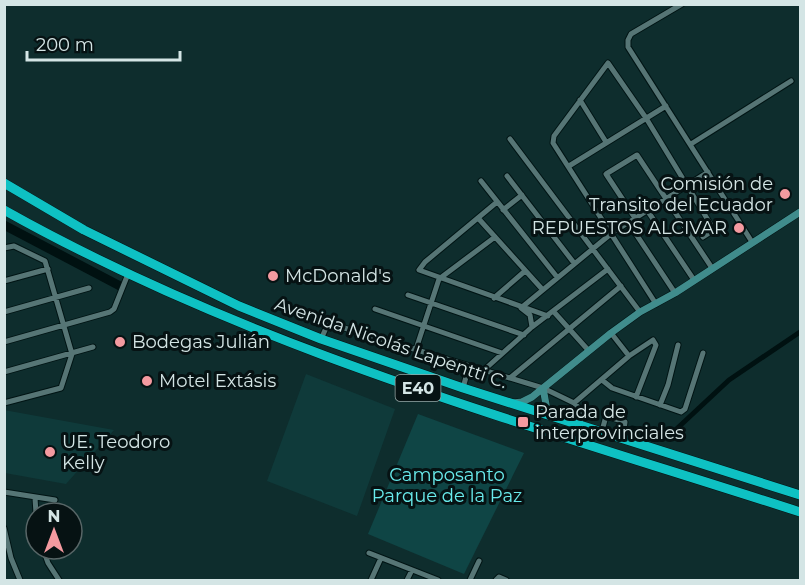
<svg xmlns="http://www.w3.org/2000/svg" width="805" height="585" font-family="Montserrat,sans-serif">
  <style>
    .built { fill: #0f3a3a }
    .green { fill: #0f4545 }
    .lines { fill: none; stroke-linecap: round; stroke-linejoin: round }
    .canal { stroke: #011; stroke-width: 5 }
    .river { stroke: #011; stroke-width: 9 }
    .street-casing { stroke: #001414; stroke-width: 7 }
    .secondary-casing { stroke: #001414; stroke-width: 8 }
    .highway-casing { stroke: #001414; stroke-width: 10 }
    .street { stroke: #567575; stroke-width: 5 }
    .secondary { stroke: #408c8c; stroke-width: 7 }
    .highway { stroke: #0ec1c3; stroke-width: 9 }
    .poi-dot { fill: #f49aa0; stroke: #061213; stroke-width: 2 }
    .labels { text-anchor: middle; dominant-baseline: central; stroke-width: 6; stroke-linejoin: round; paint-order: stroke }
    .shield { fill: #061213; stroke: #96a6a6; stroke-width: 1.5 }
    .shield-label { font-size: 16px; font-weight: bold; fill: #d4e5e5 }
    .poi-label { font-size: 18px; fill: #d4e5e5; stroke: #061213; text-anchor: start }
    .street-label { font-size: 18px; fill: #d4e5e5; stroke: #061213 }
    .park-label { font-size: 18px; fill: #69ebec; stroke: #061213 }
  </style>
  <rect width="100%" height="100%" fill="#0e2d2d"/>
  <path class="built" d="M306,374L395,409L357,516L267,481Z
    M4,410L114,430L66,484L5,473Z"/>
  <path class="green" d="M418,414L524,453L464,574L368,534Z"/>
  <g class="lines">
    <path class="canal" d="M632,428L669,436L729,380L800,332"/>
    <path class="river" d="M4,225L120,286"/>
    <defs>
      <path id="street" d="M682,4L631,34L628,40V47L752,242
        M580,100L606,142
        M510,139L640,312
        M691,144L791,81
        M569,166L666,106
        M507,176L574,263
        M481,181L557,277
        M497,202L425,262L419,270L548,316
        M503,210L522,195
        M647,210L694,280
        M478,218L542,289
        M635,218L606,174L637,155L712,268
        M628,222L675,293
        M4,248L14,246L45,261L72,354L61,388L4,403
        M4,281L48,269
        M408,295L524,335
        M494,298L525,271
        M656,304L553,143L554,136L608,63L646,118L714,230L703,237
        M375,309L502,353
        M4,312L89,288
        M554,312L589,351
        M532,327L530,315L521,308L612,233L708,172
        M611,333L629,356
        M321,339L327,326L331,324L543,388L574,403L629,356L653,340L656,345L636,397
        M4,342L110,312L114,309L128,274
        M416,349L439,279L495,237
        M484,370L532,327L608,269
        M4,372L93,347
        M510,378L621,286
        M602,380L612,388L681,412L685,409L703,353
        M463,388L469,366
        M574,403L582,411L580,424
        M660,405L668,385L678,345
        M602,431L606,416L625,422L623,438
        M4,492L55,500
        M35,498L36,513
        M4,528L11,558L20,580
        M43,549L48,563L59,580
        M369,553L438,580
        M371,580L381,558
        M407,580L412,570
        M470,580L479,561
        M496,580L499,577L506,580"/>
      <path id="secondary" d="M543,388L547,410L552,415
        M513,403L522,402L532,397L611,333L640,312L675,293L800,212"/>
      <path id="highway" d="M4,183L84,230L239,306L321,339L463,388L800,495
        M4,210C253,350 531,425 800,512"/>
    </defs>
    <use href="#street" class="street-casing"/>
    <use href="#secondary" class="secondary-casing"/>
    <use href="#highway" class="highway-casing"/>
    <use href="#street" class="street"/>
    <use href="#secondary" class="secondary"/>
    <use href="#highway" class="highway"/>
  </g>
  <g class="poi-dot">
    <circle cx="785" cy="194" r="6"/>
    <circle cx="739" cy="228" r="6"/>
    <circle cx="273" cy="276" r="6"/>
    <circle cx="120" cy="342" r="6"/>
    <circle cx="147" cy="381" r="6"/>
    <rect x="517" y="416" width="12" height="12" rx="3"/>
    <circle cx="50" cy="452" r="6"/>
  </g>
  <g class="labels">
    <rect class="shield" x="395.5" y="375" width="45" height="26" rx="4.5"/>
    <g class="shield-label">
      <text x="418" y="388">E40</text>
    </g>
    <g class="poi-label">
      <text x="773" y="184" text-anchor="end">Comisión de<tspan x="773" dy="21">Transito del Ecuador</tspan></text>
      <text x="727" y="228" text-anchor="end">REPUESTOS ALCIVAR</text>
      <text x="285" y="276">McDonald's</text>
      <text x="132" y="342">Bodegas Julián</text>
      <text x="159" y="381">Motel Extásis</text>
      <text x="535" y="412">Parada de<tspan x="535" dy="21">interprovinciales</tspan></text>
      <text x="62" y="442">UE. Teodoro<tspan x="62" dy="21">Kelly</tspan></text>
    </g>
    <g class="street-label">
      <text transform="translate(391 343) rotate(19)">Avenida Nicolás Lapentti C.</text>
    </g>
    <g class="park-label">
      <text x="447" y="475">Camposanto<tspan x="447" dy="21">Parque de la Paz</tspan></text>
    </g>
  </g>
  <rect width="805" height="585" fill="none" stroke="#d4e5e5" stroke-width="12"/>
  <g transform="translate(54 531)"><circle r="28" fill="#061213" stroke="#586667" stroke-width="1.5"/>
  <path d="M0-4.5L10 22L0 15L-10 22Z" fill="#f49aa0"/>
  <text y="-9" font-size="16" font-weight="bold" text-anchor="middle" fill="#d4e5e5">N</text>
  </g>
  <path d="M27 51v9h153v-9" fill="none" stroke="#d4e5e5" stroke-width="3"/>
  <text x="36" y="51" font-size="18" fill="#d4e5e5" stroke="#061213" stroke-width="4.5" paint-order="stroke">200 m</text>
</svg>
